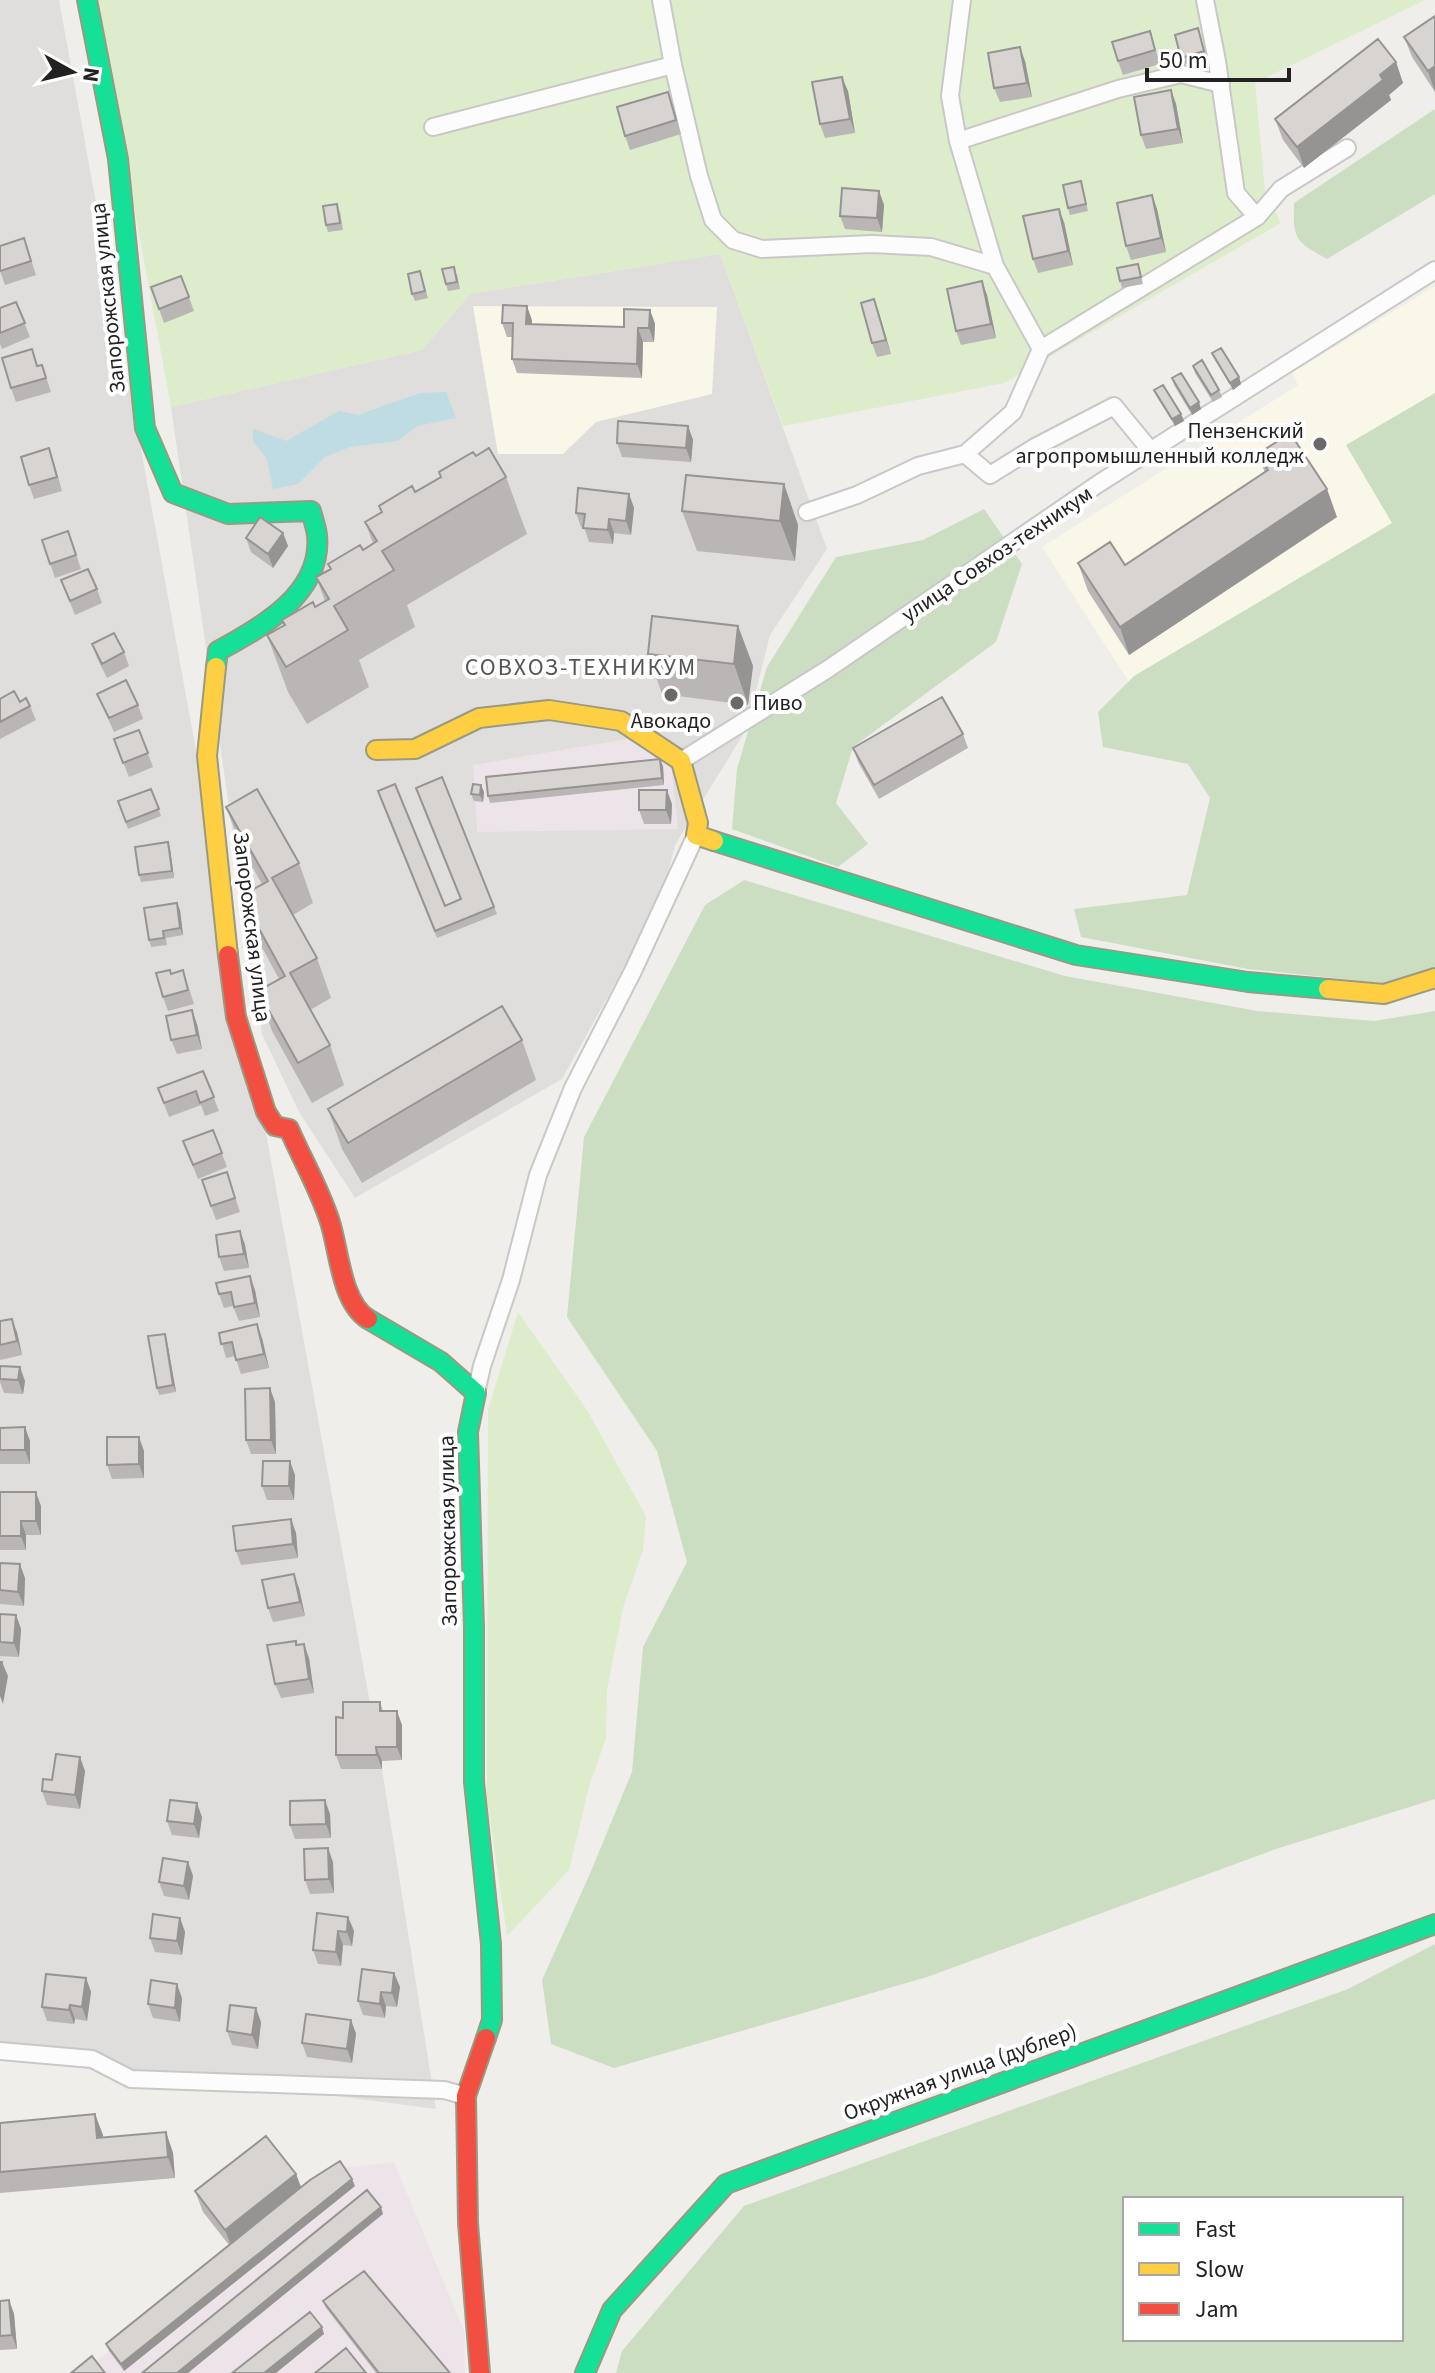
<svg xmlns="http://www.w3.org/2000/svg" width="1435" height="2373" font-family="'Source Sans 3',sans-serif">
  <style>
    .residential { fill: #dfdedc }
    .industrial { fill: #ede4e9 }
    .education { fill: #f8f7e8 }
    .grass { fill: #ddeccb }
    .forest { fill: #cbdec1; fill-rule: evenodd }
    .water { fill: #bfdbe3 }
    .lines { fill: none; stroke-linecap: round; stroke-linejoin: round }
    .street-casing { stroke: #c9c8c7; stroke-width: 20 }
    .fast-casing { stroke: #999a82; stroke-width: 22 }
    .slow-casing { stroke: #999a82; stroke-width: 22 }
    .jam-casing { stroke: #999a82; stroke-width: 22 }
    .street { stroke: #fdfcfc; stroke-width: 16 }
    .fast { stroke: #16e098; stroke-width: 18 }
    .slow { stroke: #ffcf43; stroke-width: 18 }
    .jam { stroke: #f24e42; stroke-width: 18 }
    .wall { fill: #b9b6b5 }
    .shaded-wall { fill: #969493 }
    .building { fill: #d7d4d2; stroke: #969493; stroke-width: 2 }
    .poi-dot { fill: #6a6968; stroke: #fff; stroke-width: 3 }
    .labels { text-anchor: middle; dominant-baseline: central; stroke-width: 8; stroke-linejoin: round; paint-order: stroke }
    .street-label { font-size: 22px; fill: #222; stroke: #fff }
    .poi-label { font-size: 22px; fill: #222; stroke: #fff; text-anchor: end }
    .neighbourhood-label { font-size: 24px; letter-spacing: 2px; fill: #555; stroke: #fff }
  </style>
  <rect width="100%" height="100%" fill="#f0eeeb"/>
  <path class="residential" d="M0,0H59L382,1769L436,2109L0,2052Z
    M720,254L827,549L770,635L746,730L675,845L660,903L562,1079L355,1198L299,1112L262,1034L171,407L422,350L470,294Z"/>
  <path class="industrial" d="M627,739L671,763L678,829L477,832L473,765Z
    M394,2162L464,2331L465,2373H82L233,2251L343,2168Z"/>
  <path class="education" d="M1435,286V504L1138,696L1042,547L1298,385L1292,373Z
    M473,306L717,307L712,394L596,422L563,454H498Z"/>
  <path class="grass" d="M96,0H1425L1255,83L1265,190L1281,223L1004,383L783,426L720,254L470,294L422,350L171,407Z
    M518,1312L587,1410L646,1516L643,1550L623,1608L607,1690L606,1738L589,1787L569,1870L507,1936L487,1798L488,1410Z"/>
  <path class="forest" d="M1435,109V194L1327,259C1295,241 1293,240 1294,203Z
    M1435,393V968L1390,984L1248,969L1081,937L1074,909L1187,895L1210,798L1188,764L1103,747L1098,712L1134,676L1392,523L1346,445Z
    M984,509L1022,564L996,642L853,747L836,803L868,844L838,867L732,829L737,769L767,667L836,557L923,540Z
    M744,880L1065,976L1257,1011L1374,1021L1435,1011V1799L1279,1848L927,1977L614,2068L551,2044L542,1980L589,1876L632,1772L643,1647L687,1562L657,1451L567,1317L584,1137L705,905Z
    M1435,1944V2373H616L622,2351L744,2206L1348,1989ZM1125,2199H1401V2339H1125Z"/>
  <path class="water" d="M446,392L456,418L417,426L397,441L350,447L325,457L298,484L273,489L267,459L253,441V429L286,441L339,411L358,415L420,393Z"/>
  <g class="lines">
    <defs>
      <path id="street" d="M661,0L673,65
        M962,0L950,96L958,141L995,266L1041,349
        M1205,0L1217,61L1236,193L1257,217
        M433,127L673,65L699,176L713,220L733,240L762,249L872,244L931,247L995,266
        M958,141L1118,89L1181,74L1221,84
        M965,454L1013,412L1041,349L1257,217L1281,189L1347,148
        M807,512L857,495L918,466L965,454L990,475L1035,447L1114,406L1151,451
        M681,761L828,669L1098,484L1435,270
        M476,1393L482,1366L511,1280L538,1175L573,1088L633,971L696,835
        M0,2051L92,2059L131,2079L444,2090L466,2096"/>
      <path id="fast" d="M87,0L118,159L145,428L173,493L228,514L311,511C313,519 316,527 317,535C323,593 261,628 218,651L216,667
        M714,841L1076,955L1248,982L1328,989
        M368,1319L441,1362L476,1393L468,1432L474,1627V1782L491,1944L492,2020L486,2038
        M585,2373L612,2310L726,2184L1435,1924"/>
      <path id="slow" d="M216,667L207,756L228,955
        M376,750L415,749L479,718L549,710L621,721L681,761L698,823L696,835L714,841
        M1328,989L1384,994L1435,978"/>
      <path id="jam" d="M228,955L236,1017L266,1112L275,1126L289,1129C302,1159 320,1190 330,1222C339,1250 341,1302 368,1319
        M480,2373L468,2223L466,2096L486,2038"/>
    </defs>
    <use href="#street" class="street-casing"/>
    <use href="#fast" class="fast-casing"/>
    <use href="#slow" class="slow-casing"/>
    <use href="#jam" class="jam-casing"/>
    <use href="#street" class="street"/>
    <use href="#fast" class="fast"/>
    <use href="#slow" class="slow"/>
    <use href="#jam" class="jam"/>
  </g>
  <path class="wall" d="M1435,16V92L1412,57L1404,37Z
    M1150,31L1160,64L1123,75L1118,61Z
    M1175,35H1200L1207,58L1184,65Z
    M1025,61L1032,97L1000,102L994,88Z
    M1396,62L1403,83L1389,95L1391,100L1304,168L1283,140L1275,119Z
    M1171,90L1176,104L1183,143L1146,149L1141,135Z
    M848,91L855,133L825,138L820,124Z
    M673,106L681,134L630,150L625,136Z
    M1081,181L1088,211L1070,215L1068,208Z
    M879,191L884,205L882,232L845,229L840,216Z
    M1152,195L1157,209L1166,252L1131,260L1126,246Z
    M340,211L343,230L328,232L326,225Z
    M1064,222L1073,265L1038,273L1033,259Z
    M24,238L36,275L5,285L0,271V246Z
    M420,271L428,298L415,301L412,294Z
    M1140,271L1143,284L1122,288L1120,281Z
    M457,274L460,289L448,291L446,284Z
    M181,276L194,311L164,323L151,287Z
    M987,295L996,338L961,345L956,331Z
    M874,299L891,354L877,357L872,343Z
    M16,302L30,337L2,349L0,344V308Z
    M650,310L655,324L654,342H643L642,378L517,373L512,359L513,337H507L502,323L532,320V324L624,327Z
    M1212,353L1239,377L1241,384L1233,390L1215,360Z
    M42,365L51,392L16,402L11,388L38,366Z
    M1193,366L1219,390L1222,397L1213,402L1195,373Z
    M1172,378L1201,409L1192,415L1174,385Z
    M1154,390L1181,414L1184,421L1175,426L1157,397Z
    M688,426L693,440L691,462L622,457L617,443Z
    M1258,454L1337,517L1129,655L1088,591L1078,563L1125,565L1265,473Z
    M476,456L506,477L527,534L407,605L415,627L359,660L369,687L307,724L288,692L267,635L284,625L282,620L315,607L325,601L316,577L330,569L328,564L363,550L373,543L365,522L381,512L379,506L415,492L441,477L439,472Z
    M54,462L62,491L34,499L29,485Z
    M784,484L798,525L795,561L697,551L682,511Z
    M629,494L634,508L631,535L614,533L613,544L589,542L584,527H581L576,513Z
    M68,531L81,569L55,578L42,540Z
    M283,533L288,546L273,568L251,552L246,538Z
    M61,580L97,589L102,603L75,615Z
    M738,626L753,666L748,705L662,694L648,654Z
    M92,644L124,652L129,666L107,678L97,658Z
    M97,694L138,705L143,719L114,732Z
    M0,699L20,702L30,706L36,720L0,739Z
    M139,730L153,767L129,777L114,739Z
    M963,734L968,748L879,799L858,762L853,748Z
    M663,766L664,785L490,803L488,796Z
    M442,777L497,914L437,938L380,798L445,906L461,899Z
    M481,785L484,792L483,802L474,801L471,794Z
    M151,789L161,816L128,829L118,801Z
    M672,804L671,824H644L639,810Z
    M226,807L299,863L313,903L293,915L317,958L331,998L310,1010L330,1045L344,1085L312,1103L272,1031L258,991L279,979L256,936L241,896L262,884L241,847Z
    M168,842L170,849L174,878L141,882L139,875Z
    M180,910L183,935L166,938L167,945L151,947L149,940Z
    M183,970L194,1004L168,1011L163,997L171,974Z
    M197,1024L202,1049L177,1054L171,1040Z
    M522,1040L536,1080L362,1183L342,1149L328,1109Z
    M203,1071L219,1111L205,1116L201,1105L169,1117L158,1088Z
    M213,1130L227,1167L198,1179L183,1141Z
    M227,1172L240,1212L216,1220L202,1180Z
    M240,1231L245,1245L249,1268L224,1271L219,1257Z
    M216,1283L255,1290L260,1317L239,1321L233,1306L224,1308L219,1294Z
    M0,1321L17,1332L22,1355L0,1360Z
    M219,1333L262,1338L269,1368L241,1374L235,1356L226,1358Z
    M165,1334L167,1341L176,1392L159,1395L157,1388Z
    M0,1366L25,1381L23,1394L4,1393L0,1382Z
    M275,1402L276,1454H251L246,1440Z
    M0,1428L30,1441V1464H0Z
    M144,1451V1478L112,1479L107,1465Z
    M295,1475L294,1500H267L262,1486Z
    M0,1492L41,1506V1535H26V1550H0Z
    M291,1519L296,1533L298,1558L241,1565L236,1551Z
    M0,1563L25,1578L24,1606L0,1604Z
    M299,1588L305,1616L273,1622L268,1608Z
    M0,1614L16,1615L21,1629L19,1657L0,1656Z
    M296,1641L297,1645L309,1658L314,1693L281,1698L275,1684Z
    M380,1702L383,1711L402,1725V1760L382,1761V1769H341L336,1755L343,1718Z
    M85,1771L80,1809L47,1805L42,1791L52,1780Z
    M330,1814L331,1838L295,1839L290,1825Z
    M202,1817L199,1838L172,1835L167,1821Z
    M188,1862L193,1876L189,1900L164,1896L159,1882Z
    M333,1862L334,1893L310,1894L305,1880Z
    M348,1917L354,1931L352,1946L343,1945L341,1966L318,1964L313,1950Z
    M180,1918L185,1932L182,1955L155,1952L150,1938Z
    M394,1973L400,1987L397,2007L386,2006L385,2018L363,2015L358,2001Z
    M86,1978L91,1992L87,2021L75,2019L74,2024L47,2021L42,2007Z
    M182,1998L180,2022L153,2018L148,2004Z
    M351,2020L356,2034L352,2063L307,2057L302,2043Z
    M261,2022L258,2049L232,2045L227,2031Z
    M0,2123L103,2135V2138L166,2132L173,2153L175,2178L0,2193Z
    M296,2174L301,2187L355,2186L124,2371L109,2351L106,2344L229,2245L203,2212L195,2191Z
    M9,2300L14,2314L17,2349L0,2350V2301Z
    M323,2301L450,2373H376L326,2308Z"/>
  <path class="shaded-wall" d="M1020,47L1025,61L1032,97L1027,83Z
    M1396,62L1403,83L1389,95L1391,100L1304,168L1297,147Z
    M1435,66V92L1428,71Z
    M842,77L848,91L855,133L850,119Z
    M1171,90L1176,104L1183,143L1178,129Z
    M879,191L884,205L882,232L877,218Z
    M1152,195L1157,209L1166,252L1161,238Z
    M1059,209L1064,222L1073,265L1068,251Z
    M982,281L987,295L996,338L991,324Z
    M874,299L879,313L891,354L886,340Z
    M527,306L532,320L531,338L526,324Z
    M650,310L655,324L654,342L649,328Z
    M638,328L643,342L642,378L637,364Z
    M1239,377L1241,384L1233,390L1230,383Z
    M1199,402L1201,409L1192,415L1190,408Z
    M1181,414L1184,421L1175,426L1172,419Z
    M688,426L693,440L691,462L686,448Z
    M784,484L798,525L795,561L780,521Z
    M1327,489L1337,517L1129,655L1120,627Z
    M629,494L634,508L631,535L626,521Z
    M609,519L614,533L613,544L608,530Z
    M283,533L288,546L273,568L268,554Z
    M738,626L753,666L748,705L734,664Z
    M660,759L663,766L664,785L662,778Z
    M481,785L484,792L483,802L480,795Z
    M667,790L672,804L671,824L666,810Z
    M168,842L170,849L174,878L172,871Z
    M177,903L180,910L183,935L180,928Z
    M192,1010L197,1024L202,1049L197,1035Z
    M240,1231L245,1245L249,1268L244,1254Z
    M250,1276L255,1290L260,1317L255,1303Z
    M12,1319L17,1332L22,1355L17,1341Z
    M257,1324L262,1338L269,1368L264,1354Z
    M165,1334L167,1341L176,1392L173,1385Z
    M20,1367L25,1381L23,1394L18,1380Z
    M270,1388L275,1402L276,1454L271,1440Z
    M25,1427L30,1441V1464L25,1450Z
    M139,1437L144,1451V1478L139,1464Z
    M290,1461L295,1475L294,1500L289,1486Z
    M36,1492L41,1506V1535L36,1521Z
    M291,1519L296,1533L298,1558L293,1544Z
    M21,1521L26,1535V1550L21,1536Z
    M20,1564L25,1578L24,1606L18,1592Z
    M294,1574L299,1588L305,1616L300,1602Z
    M16,1615L21,1629L19,1657L14,1643Z
    M304,1644L309,1658L314,1693L309,1679Z
    M2,1662L8,1676L3,1704L0,1696V1678Z
    M397,1711L402,1725V1760L397,1747Z
    M376,1747L382,1761V1769L377,1755Z
    M80,1757L85,1771L80,1809L75,1795Z
    M325,1800L330,1814L331,1838L326,1824Z
    M197,1803L202,1817L199,1838L194,1824Z
    M328,1848L333,1862L334,1893L329,1879Z
    M188,1862L193,1876L189,1900L184,1886Z
    M348,1917L354,1931L352,1946L347,1932Z
    M180,1918L185,1932L182,1955L177,1941Z
    M338,1931L343,1945L341,1966L336,1952Z
    M394,1973L400,1987L397,2007L392,1993Z
    M86,1978L91,1992L87,2021L82,2007Z
    M177,1984L182,1998L180,2022L175,2008Z
    M381,1992L386,2006L385,2018L380,2004Z
    M70,2005L75,2019L74,2024L69,2010Z
    M256,2008L261,2022L258,2049L252,2035Z
    M351,2020L356,2034L352,2063L347,2049Z
    M95,2114L103,2135L105,2159L97,2138Z
    M166,2132L173,2153L175,2178L168,2157Z
    M296,2174L304,2195L233,2251L225,2230Z
    M352,2179L355,2186L124,2371L121,2364Z
    M381,2207L383,2214L188,2373H177Z
    M9,2300L14,2314L17,2349L12,2335Z
    M322,2327L324,2334L276,2373H264Z"/>
  <path class="building" d="M1435,16V66L1428,71L1404,37Z
    M1198,28L1204,51L1181,58L1175,35Z
    M1150,31L1155,50L1118,61L1112,42Z
    M1378,39L1396,62L1380,75L1383,80L1297,147L1275,119Z
    M1020,47L1027,83L994,88L988,53Z
    M842,77L850,119L820,124L812,82Z
    M1171,90L1178,129L1141,135L1134,97Z
    M668,92L676,120L625,136L617,107Z
    M1081,181L1086,204L1068,208L1063,185Z
    M842,188L879,191L877,218L840,216Z
    M1152,195L1161,238L1126,246L1117,203Z
    M337,204L340,223L326,225L323,206Z
    M1059,209L1068,251L1033,259L1023,216Z
    M24,238L31,261L0,271V246Z
    M1138,264L1141,277L1120,281L1117,268Z
    M454,267L457,282L446,284L442,269Z
    M420,271L425,291L412,294L408,274Z
    M181,276L189,297L159,309L151,287Z
    M982,281L991,324L956,331L947,289Z
    M874,299L886,340L872,343L861,303Z
    M16,302L25,323L0,333V308Z
    M503,305L527,306L526,324L624,327V309L650,310L649,328H638L637,364L512,359L513,323H502Z
    M1221,348L1239,377L1230,383L1212,353Z
    M32,349L37,366L42,365L46,378L11,388L2,358Z
    M1202,360L1219,390L1211,395L1193,366Z
    M1181,373L1199,402L1190,408L1172,378Z
    M1163,385L1181,414L1172,419L1154,390Z
    M618,421L688,426L686,448L617,443Z
    M1290,433L1327,489L1120,627L1078,563L1110,542L1125,565L1268,470L1258,454Z
    M49,448L57,477L29,485L21,457Z
    M489,448L506,477L382,551L394,570L334,606L348,630L286,667L267,635L285,625L282,620L313,602L315,607L329,599L316,577L331,569L328,564L360,545L363,550L377,541L365,522L382,512L379,506L412,486L415,492L441,477L439,472L473,452L476,456Z
    M686,475L784,484L780,521L682,511Z
    M578,488L629,494L626,521L609,519L608,530L583,528L585,514L576,513Z
    M260,517L283,533L268,554L246,538Z
    M68,531L76,555L50,564L42,540Z
    M88,569L97,589L70,601L61,580Z
    M652,616L738,626L734,664L648,654Z
    M114,633L124,652L102,664L92,644Z
    M126,680L138,705L109,718L97,694Z
    M14,691L20,702L26,698L30,706L0,722V699Z
    M942,697L963,734L874,785L853,748Z
    M139,730L148,753L123,763L114,739Z
    M660,759L662,778L488,796L486,777Z
    M442,777L494,907L435,931L378,791L395,784L445,906L461,899L416,788Z
    M473,784L481,785L480,795L471,794Z
    M151,789L159,809L126,822L118,801Z
    M257,789L299,863L272,878L317,958L290,973L330,1045L298,1063L258,991L285,976L241,896L268,881L226,807Z
    M639,790H667L666,810H639Z
    M168,842L172,871L139,875L135,847Z
    M177,903L180,928L163,931L164,938L149,940L144,908Z
    M170,970L171,974L183,970L188,990L163,997L156,973Z
    M502,1006L522,1040L348,1143L328,1109Z
    M192,1010L197,1035L171,1040L166,1016Z
    M203,1071L214,1097L200,1103L196,1091L164,1103L158,1088Z
    M213,1130L222,1153L193,1165L183,1141Z
    M227,1172L235,1198L211,1206L202,1180Z
    M240,1231L244,1254L219,1257L216,1235Z
    M250,1276L255,1303L234,1307L231,1292L219,1294L216,1283Z
    M12,1319L17,1341L0,1345V1321Z
    M257,1324L264,1354L236,1360L232,1342L221,1344L219,1333Z
    M165,1334L173,1385L157,1388L148,1336Z
    M0,1366L20,1367L18,1380L0,1379Z
    M270,1388L271,1440H246L245,1389Z
    M25,1427V1450H0V1428Z
    M107,1437H139V1464L107,1465Z
    M263,1461H290L289,1486H262Z
    M0,1492H36V1521H21V1536H0Z
    M291,1519L293,1544L236,1551L233,1526Z
    M0,1563L20,1564L18,1592L0,1590Z
    M294,1574L300,1602L268,1608L262,1580Z
    M0,1614L16,1615L14,1643L0,1642Z
    M296,1641V1645L304,1644L309,1679L275,1684L267,1645Z
    M0,1662H2L0,1678Z
    M343,1702H380V1711H397V1747H376L377,1755H336V1717L343,1718Z
    M56,1754L80,1757L75,1795L42,1791L43,1779L52,1780Z
    M170,1800L197,1803L194,1824L167,1821Z
    M325,1800L326,1824L290,1825V1801Z
    M328,1848L329,1879L305,1880L304,1849Z
    M163,1858L188,1862L184,1886L159,1882Z
    M317,1913L348,1917L347,1932L338,1931L336,1952L313,1950Z
    M153,1914L180,1918L177,1941L150,1938Z
    M362,1969L394,1973L392,1993L381,1992L380,2004L358,2001Z
    M46,1974L86,1978L82,2007L70,2005L69,2010L42,2007Z
    M151,1980L177,1984L175,2008L148,2004Z
    M230,2005L256,2008L252,2035L227,2031Z
    M306,2014L351,2020L347,2049L302,2043Z
    M95,2114L97,2138L166,2132L168,2157L0,2172V2123Z
    M266,2136L296,2174L225,2230L195,2191Z
    M340,2161L352,2179L121,2364L106,2344L310,2180Z
    M367,2190L381,2207L177,2373H142Z
    M364,2271L450,2373H379L323,2301Z
    M9,2300L12,2335L0,2336V2301Z
    M310,2312L322,2327L264,2373H232Z
    M346,2348L366,2373H315Z
    M92,2356L105,2373H71Z"/>
  <g class="poi-dot">
    <circle cx="1320" cy="444" r="8"/>
    <circle cx="671" cy="695" r="8"/>
    <circle cx="737" cy="703" r="8"/>
  </g>
  <g class="labels">
    <g class="street-label">
      <text transform="translate(108 298) rotate(-96)">Запорожская улица</text>
      <text transform="translate(997 554) rotate(-34)">улица Совхоз-техникум</text>
      <text transform="translate(252 927) rotate(83)">Запорожская улица</text>
      <text transform="translate(448 1531) rotate(-91)">Запорожская улица</text>
      <text transform="translate(960 2072) rotate(-20)">Окружная улица (дублер)</text>
    </g>
    <g class="poi-label">
      <text x="1304" y="431">Пензенский<tspan x="1304" dy="25">агропромышленный колледж</tspan></text>
      <text x="753" y="703" text-anchor="start">Пиво</text>
      <text x="671" y="721" text-anchor="middle">Авокадо</text>
    </g>
    <g class="neighbourhood-label">
      <text x="581" y="667">СОВХОЗ-ТЕХНИКУМ</text>
    </g>
  </g>
  <rect x="1123" y="2197" width="280" height="144" fill="#ffffff" stroke="#a7a7a7" stroke-width="2"/>
  <rect x="1139" y="2223" width="40" height="12" fill="#16e098" stroke="#a7a7a7" stroke-width="2"/>
  <text x="1195" y="2237" font-size="24" fill="#222222">Fast</text>
  <rect x="1139" y="2263" width="40" height="12" fill="#ffcf43" stroke="#a7a7a7" stroke-width="2"/>
  <text x="1195" y="2277" font-size="24" fill="#222222">Slow</text>
  <rect x="1139" y="2303" width="40" height="12" fill="#f24e42" stroke="#a7a7a7" stroke-width="2"/>
  <text x="1195" y="2317" font-size="24" fill="#222222">Jam</text>
  <g transform="translate(72 72) rotate(98)" stroke="#ffffff" stroke-width="6" paint-order="stroke">
  <path d="M0-6L14 30L0 20L-14 30Z" fill="#222222"/>
  <text y="-12" font-size="22" font-weight="bold" text-anchor="middle" fill="#222222">N</text>
  </g>
  <path d="M1147 68v12h142v-12" fill="none" stroke="#222222" stroke-width="4"/>
  <text x="1159" y="68" font-size="24" fill="#222222" stroke="#ffffff" stroke-width="6" paint-order="stroke">50 m</text>
</svg>
